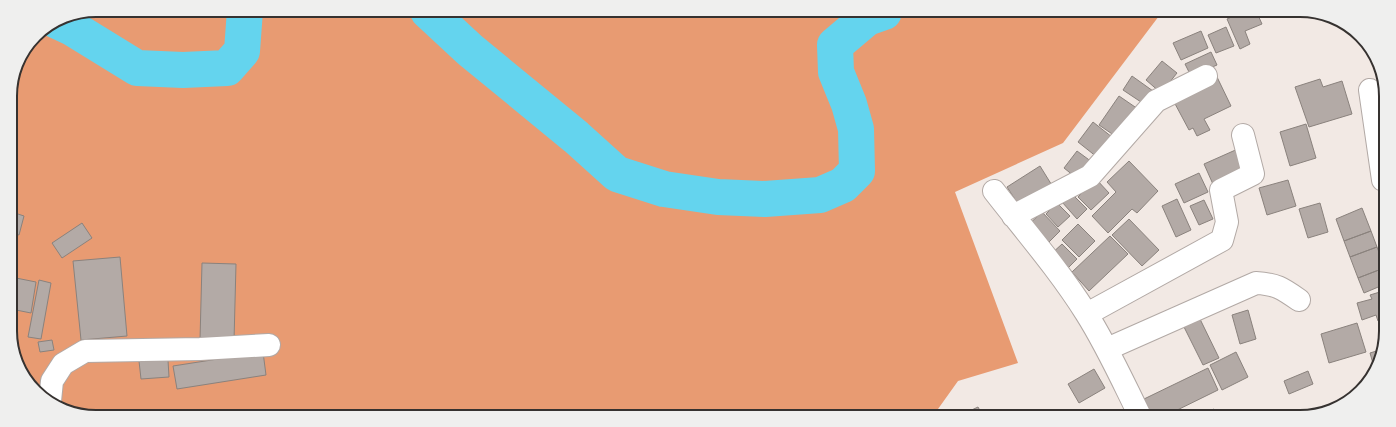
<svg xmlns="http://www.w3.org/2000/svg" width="1396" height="427" font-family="Rubik,sans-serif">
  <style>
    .forest { fill: #e89b72 }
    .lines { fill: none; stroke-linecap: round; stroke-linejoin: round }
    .river { stroke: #64d4ee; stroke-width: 36 }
    .building { fill: #b3aaa6; stroke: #8a827d }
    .minor-casing { stroke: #b2a9a5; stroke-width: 24 }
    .minor { stroke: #fff; stroke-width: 22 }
    .rim { fill: none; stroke: #363230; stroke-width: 2 }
  </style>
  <rect width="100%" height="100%" fill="#f2e9e4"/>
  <path class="forest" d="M96,10L1162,12L1063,143L955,192L1018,363L958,381L933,416L74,414L35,392L12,348L10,90L17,63L35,35L63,16Z"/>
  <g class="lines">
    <path class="river" d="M428,11L470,50L576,137L617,174L664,189L718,197L765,199L820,195L843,185L857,171L856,129L849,104L836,72L835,45L867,18L884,12
      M57,21L72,28L137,68L183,70L227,68L242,51L245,10"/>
  </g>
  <path class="building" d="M1235,13H1257L1262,24L1245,31L1250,44L1240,49L1227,19L1236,15Z
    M1226,27L1234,46L1216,53L1208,35Z
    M1201,31L1208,48L1181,60L1173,43Z
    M1211,52L1217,65L1191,76L1185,64Z
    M1162,61L1177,73L1161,93L1146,80Z
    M1132,76L1153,91L1144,104L1123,90Z
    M1217,77L1231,106L1204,119L1210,130L1197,136L1193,128L1189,130L1173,100Z
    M1320,79L1323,87L1342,81L1352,114L1309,127L1295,87Z
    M1119,96L1138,109L1118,138L1099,125Z
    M1093,122L1117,141L1102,161L1078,142Z
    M1306,124L1316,158L1290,166L1280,132Z
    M1240,148L1252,174L1216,191L1204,164Z
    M1077,151L1092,162L1079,180L1064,168Z
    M1129,161L1158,191L1137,213L1132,209L1108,233L1092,216L1116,192L1107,182Z
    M1040,166L1053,187L1020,207L1007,187Z
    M1199,173L1208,192L1184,203L1175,184Z
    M1096,179L1109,193L1091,210L1078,197Z
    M1288,180L1296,206L1267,215L1259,188Z
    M1071,193L1087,209L1077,219L1062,202Z
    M1177,199L1191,230L1176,237L1162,206Z
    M1204,200L1213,219L1199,225L1190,206Z
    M1057,203L1070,216L1058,227L1046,214Z
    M1320,203L1328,232L1308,238L1299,209Z
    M1362,208L1371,231L1344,241L1336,219Z
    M12,212L24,216L19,235L11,233Z
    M1042,212L1060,231L1043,248L1025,228Z
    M1129,219L1159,250L1142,266L1112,235Z
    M82,223L92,238L62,258L52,243Z
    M1078,224L1095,241L1079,257L1062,240Z
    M1371,231L1377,247L1350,257L1344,241Z
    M1110,236L1128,254L1089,291L1072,272Z
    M1062,244L1077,259L1065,271L1050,255Z
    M1377,247L1384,265V268L1358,278L1350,257Z
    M120,257L127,336L81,340L73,261Z
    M202,263L236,264L234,341L200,340Z
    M1384,268L1383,285L1364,293L1358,278Z
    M11,277L36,282L31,313L11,309Z
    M39,280L51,283L41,339L28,337Z
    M1383,291V319L1378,321L1376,315L1362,320L1357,303L1372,299L1370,295Z
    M1248,310L1256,339L1240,344L1232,315Z
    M1199,317L1219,358L1203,365L1183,325Z
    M1357,323L1366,352L1329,363L1321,334Z
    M52,340L54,350L40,352L38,342Z
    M1383,349V353L1374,367L1370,353Z
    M263,352L266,375L177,389L173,366Z
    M1236,352L1248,377L1222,390L1210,365Z
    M168,360L169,377L141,379L139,361Z
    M1208,368L1218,390L1163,417L1152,416L1144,399Z
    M1094,369L1105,388L1079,403L1068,384Z
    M1308,371L1313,384L1289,394L1284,381Z
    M978,407L983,416H959Z
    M1214,409L1217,417H1197Z"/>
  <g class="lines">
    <defs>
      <path id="minor" d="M1370,90L1383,180
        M994,191C1025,231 1059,270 1086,313C1107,346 1123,382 1140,416
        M1013,216L1090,176L1156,101L1206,76
        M1087,314L1222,240L1227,222L1221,190L1253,174L1243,135
        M1107,349L1256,283C1276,284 1282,288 1299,300
        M50,401L52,381L63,364L85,351L200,349L269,345"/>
    </defs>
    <use href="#minor" class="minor-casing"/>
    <use href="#minor" class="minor"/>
  </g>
  <path d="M0 0H1396V427H0ZM96 17H1300A79 79 0 0 1 1379 96V331A79 79 0 0 1 1300 410H96A79 79 0 0 1 17 331V96A79 79 0 0 1 96 17Z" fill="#efefee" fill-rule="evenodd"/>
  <path class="rim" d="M96 17H1300A79 79 0 0 1 1379 96V331A79 79 0 0 1 1300 410H96A79 79 0 0 1 17 331V96A79 79 0 0 1 96 17Z"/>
</svg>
